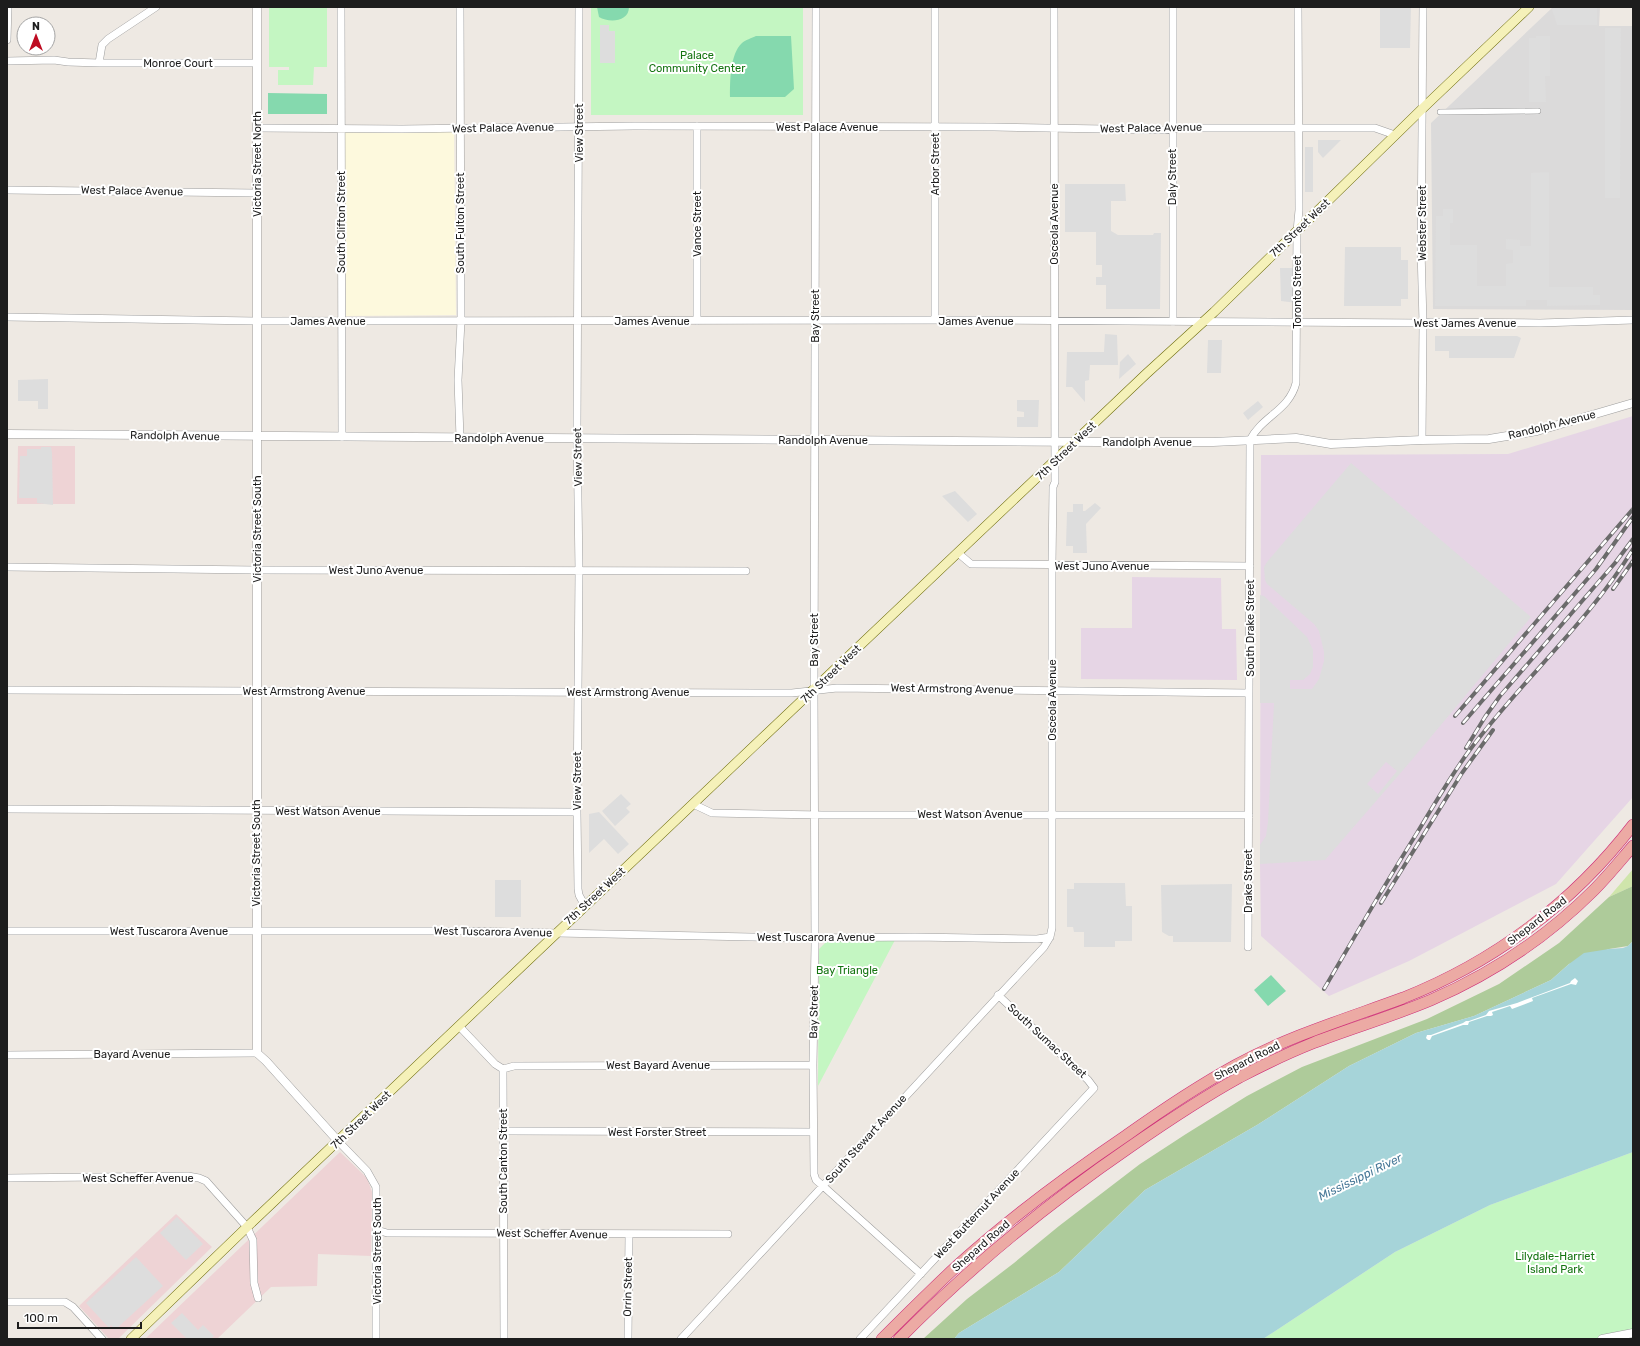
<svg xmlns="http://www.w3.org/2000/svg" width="1640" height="1346" font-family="Rubik,sans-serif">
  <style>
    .residential { fill: #dbdada }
    .commercial { fill: #eed3d5 }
    .industrial { fill: #e6d5e5 }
    .education { fill: #fdf9dd }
    .grass { fill: #cfe5ab }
    .forest { fill: #aecb9a }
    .park { fill: #c4f6c2 }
    .pitch { fill: #85d9ae }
    .parking { fill: #ddd; fill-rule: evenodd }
    .water { fill: #a6d4d9 }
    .pier { fill: #fff }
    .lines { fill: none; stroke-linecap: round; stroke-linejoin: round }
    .pedestrian-casing { stroke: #9e9e9e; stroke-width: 6 }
    .minor-casing { stroke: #9e9e9e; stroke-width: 8 }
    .tertiary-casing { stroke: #9e9e9e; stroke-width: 9 }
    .secondary-casing { stroke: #6d6c0b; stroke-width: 10 }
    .trunk-casing { stroke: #ce2e78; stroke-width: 12 }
    .pedestrian { stroke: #fff; stroke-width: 5 }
    .minor { stroke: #fff; stroke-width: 7 }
    .tertiary { stroke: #fff; stroke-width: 8 }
    .secondary { stroke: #f5f1b9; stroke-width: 9 }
    .trunk { stroke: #ecaaa4; stroke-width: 11 }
    .rail-casing { stroke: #6b6b6b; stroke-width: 4 }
    .rail { stroke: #fff; stroke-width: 2.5; stroke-dasharray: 8; stroke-linecap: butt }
    .labels { text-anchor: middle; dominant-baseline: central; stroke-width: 4; stroke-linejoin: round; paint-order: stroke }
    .park-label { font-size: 11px; fill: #157411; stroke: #fff }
    .street-label { font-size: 11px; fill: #1d1d1d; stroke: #fff }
    .water-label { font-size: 12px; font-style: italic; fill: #497998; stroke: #fff }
  </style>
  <rect width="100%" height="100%" fill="#eee9e3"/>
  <path class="residential" d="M1553,7H1600L1599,26H1633V310L1433,309L1431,123Z"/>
  <path class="commercial" d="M18,446H75V504H17Z
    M340,1152L367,1178L372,1192L371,1256L318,1254L317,1286L271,1287L217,1339H145Z
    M176,1214L212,1247L118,1339H109L79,1306Z"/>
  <path class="industrial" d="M1633,416V797L1556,884L1409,961L1329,996L1261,936L1260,864L1261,455L1508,454Z
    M1132,577L1221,578L1222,629H1236L1237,680L1081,679V628H1132Z"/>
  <path class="education" d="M345,132H454L456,315L346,316Z"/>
  <path class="grass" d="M1633,869V886L1609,897Z"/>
  <path class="forest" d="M1633,886V941L1628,946L1609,949L1569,964L1551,980L1474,1016L1416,1033L1349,1066L1257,1125L1145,1190L1059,1272L959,1333L954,1339H923L967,1299L1014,1263L1059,1226L1140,1164L1186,1134L1247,1096L1302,1067L1427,1019L1499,984L1559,943L1609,897Z"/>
  <path class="park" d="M269,7H327V67H314L313,85H278V70H289V67H269Z
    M591,7H803V115H591Z
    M895,940L818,1086L819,949L826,942Z
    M1633,1152V1339H1263L1395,1252L1490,1205Z"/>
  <path class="pitch" d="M597,7H629C629,22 609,23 599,17Z
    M756,36H791L794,89L785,97H730C730,81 730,54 742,43C745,40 752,38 756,36Z
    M268,93L327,94V114H268Z
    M1271,975L1286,991L1268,1006L1254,990Z"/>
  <path class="parking" d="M1380,7H1411L1410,48H1380Z
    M1555,7H1597V25H1557L1552,9Z
    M600,25H609V31H615V63H600Z
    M1605,28H1621L1620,198H1605Z
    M1536,36H1550V76H1545L1546,102H1529V38H1536Z
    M1318,140H1341L1323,158L1318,152Z
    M1305,147H1313V192H1305Z
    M1549,172V287H1593V295H1600V305L1547,306V300H1526V306H1435L1436,216H1443V209H1453V223H1450V245H1477V286H1506V264L1513,263V250L1506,249V239L1520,240V246H1531V173Z
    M1065,184H1125L1126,201H1111V231L1118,235H1153L1154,233H1161L1160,309H1106V285H1096V277H1102V265H1096V232H1065Z
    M1345,247H1401V260H1408V299H1401V306H1344Z
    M1280,268H1297V303L1281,301Z
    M1105,334L1117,335L1118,365H1090L1089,380L1085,381V402L1072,387H1066L1067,352H1104Z
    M1435,336H1517L1521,338L1514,358H1449V351H1435Z
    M1208,340H1222L1221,373H1207Z
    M1128,354L1136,364L1119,379L1120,362Z
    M48,379V409H38V401H18V380Z
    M1017,400H1039L1038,427H1017V417H1024V412L1017,411Z
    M1258,401L1263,407L1248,420L1243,413Z
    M41,447H51L52,453L53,505L37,503V498H19L20,456H27V449H41Z
    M1351,463L1531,617L1410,762L1325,860L1260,864V845L1266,836L1268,822L1274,703H1260V595L1264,596L1307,637L1313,650V667L1310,674L1303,680H1290V689H1312L1319,679L1324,661V652L1319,631L1314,624L1267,584L1265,580L1264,567L1267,562ZM1386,762L1397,771L1378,794L1367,784Z
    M955,491L977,514L968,522L942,496Z
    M1095,503L1101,508L1086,524L1087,553H1073V546H1066L1067,512H1073V504H1083V511H1085Z
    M621,794L631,804L626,808L630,812L615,826L602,811Z
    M599,812L629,844L618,854L604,839L589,853V814Z
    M495,880H521V917H495Z
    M1074,883H1125L1126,906H1132V941H1115V947H1084V932H1074L1073,927H1067V889H1074Z
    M1232,884L1231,942H1173V936H1169L1162,932L1161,885Z
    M177,1217L203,1244L186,1260L160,1233Z
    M136,1257L163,1286L115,1330L111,1325L109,1328L86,1303Z
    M182,1313L198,1330L203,1325L214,1336L211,1339H187L171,1323Z"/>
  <path class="water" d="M1633,941V1152L1490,1205L1395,1252L1263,1339H954L959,1333L1059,1272L1145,1190L1257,1125L1349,1066L1416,1033L1474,1016L1551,980L1569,964L1584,953L1609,949L1623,948L1628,946Z"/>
  <path class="pier" d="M1575,978L1578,981L1576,985L1571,984L1532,998L1533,1001L1512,1009L1510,1006L1492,1012L1493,1015L1491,1016H1487L1469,1022L1468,1025H1463L1432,1036L1430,1040H1428L1426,1038L1427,1035H1431L1463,1023L1466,1021H1469L1486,1015L1489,1011L1517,1003L1570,983L1571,981Z"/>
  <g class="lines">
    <defs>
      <path id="pedestrian" d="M1440,112L1538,111"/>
      <path id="minor" d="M341,7L342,437
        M460,7L461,321L458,380L460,438
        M579,7L577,428L579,571L577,812L578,889L579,895L585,906
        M816,7L814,690L815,945L813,1065L814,1174L816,1180L823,1186L921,1274
        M7,40L8,7
        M7,61L54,60L68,62L99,63H257
        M99,63L102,45L108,39L156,7
        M697,126V321
        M257,128L402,129L634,126L994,127L1164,130L1181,128H1375L1395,135
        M7,190L258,193
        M7,317L257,321L993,320L1423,323L1431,322L1540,323L1633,320
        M935,320V7
        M1173,322V7
        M1422,440L1423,323L1421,249L1423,7
        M958,553L971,564L1250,566
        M7,567L257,570L746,571
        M7,690L756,693H792L837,688L1249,693
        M693,804L712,813L823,815H1249
        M7,809L577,812
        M7,931H461L806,938L915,937L1037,939L1050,937
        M1248,947L1250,440C1262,416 1289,411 1296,383L1297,231L1299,210L1298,7
        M459,1026L495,1064L503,1069L504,1339
        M7,1055L257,1053
        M503,1069L514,1066L813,1065
        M502,1131L813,1132
        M338,1141L367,1171L376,1187V1339
        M7,1178L188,1176L199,1178L206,1181L247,1227L253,1240L254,1283L258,1298
        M377,1230L387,1233L728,1234
        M7,1302H65L73,1307L102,1339
        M628,1339L629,1234
        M681,1339L1044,947L1050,937L1052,928V565L1053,487L1055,482L1054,7
        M860,1339L1094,1088L1088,1080L998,995"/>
      <path id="tertiary" d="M257,7V1053L266,1061L338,1141
        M7,434L1099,442H1213L1296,438L1331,444L1422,440L1489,439L1537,431L1633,403
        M1602,1339L1633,1333"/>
      <path id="secondary" d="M131,1339L247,1227L1146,374L1214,312L1422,109L1529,7"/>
      <path id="trunk" d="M882,1339C907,1314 932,1289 958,1265C1011,1217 1068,1175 1127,1135C1162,1110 1198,1086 1236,1065C1289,1036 1346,1019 1403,998C1494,962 1573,903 1633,825
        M899,1339C970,1267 1047,1204 1130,1147C1166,1122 1202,1098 1240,1077C1263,1065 1288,1053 1313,1043C1352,1028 1393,1016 1431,1000C1491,974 1548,936 1594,890C1608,876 1620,861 1633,846"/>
    </defs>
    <use href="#pedestrian" class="pedestrian-casing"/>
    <use href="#minor" class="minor-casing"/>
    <use href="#tertiary" class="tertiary-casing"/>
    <use href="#secondary" class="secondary-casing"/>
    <use href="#trunk" class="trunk-casing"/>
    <use href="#pedestrian" class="pedestrian"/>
    <use href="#minor" class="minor"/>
    <use href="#tertiary" class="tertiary"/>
    <use href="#secondary" class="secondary"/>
    <use href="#trunk" class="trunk"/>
    <defs>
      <path id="rail" d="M1613,589L1633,561
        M1455,716L1633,509
        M1463,723L1596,569L1633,517
        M1466,748L1485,717L1500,696L1615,563L1633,539
        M1381,903L1462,773L1493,730
        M1324,989C1355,936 1385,884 1417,833C1434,805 1450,777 1469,751C1521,681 1588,623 1633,549"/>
    </defs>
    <use href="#rail" class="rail-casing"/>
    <use href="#rail" class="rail"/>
  </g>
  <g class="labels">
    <g class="park-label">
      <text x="697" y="55">Palace<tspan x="697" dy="13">Community Center</tspan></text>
      <text x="847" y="970">Bay Triangle</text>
      <text x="1555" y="1256">Lilydale-Harriet<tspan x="1555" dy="13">Island Park</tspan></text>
    </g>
    <g class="street-label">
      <text x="178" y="63">Monroe Court</text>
      <text x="827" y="127">West Palace Avenue</text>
      <text transform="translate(503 128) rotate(-1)">West Palace Avenue</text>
      <text transform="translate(1151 128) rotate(-1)">West Palace Avenue</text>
      <text transform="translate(579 133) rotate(-90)">View Street</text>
      <text transform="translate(257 164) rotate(-90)">Victoria Street North</text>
      <text transform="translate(935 164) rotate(-90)">Arbor Street</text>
      <text transform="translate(1172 177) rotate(-90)">Daly Street</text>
      <text transform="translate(132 191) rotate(1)">West Palace Avenue</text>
      <text transform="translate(341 222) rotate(-90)">South Clifton Street</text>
      <text transform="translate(460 223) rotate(-90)">South Fulton Street</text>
      <text transform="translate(1422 223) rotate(-90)">Webster Street</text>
      <text transform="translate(697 224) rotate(-90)">Vance Street</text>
      <text transform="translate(1054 224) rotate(-90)">Osceola Avenue</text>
      <text transform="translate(1300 228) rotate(-44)">7th Street West</text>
      <text transform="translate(1297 292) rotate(-90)">Toronto Street</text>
      <text transform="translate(815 316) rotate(-90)">Bay Street</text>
      <text x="328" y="321">James Avenue</text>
      <text x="652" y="321">James Avenue</text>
      <text x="976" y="321">James Avenue</text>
      <text x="1465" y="323">West James Avenue</text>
      <text transform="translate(1552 425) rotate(-14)">Randolph Avenue</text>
      <text transform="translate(175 436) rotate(1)">Randolph Avenue</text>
      <text x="499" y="438">Randolph Avenue</text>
      <text x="823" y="440">Randolph Avenue</text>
      <text x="1147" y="442">Randolph Avenue</text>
      <text transform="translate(1066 451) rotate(-44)">7th Street West</text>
      <text transform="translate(578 457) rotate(-91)">View Street</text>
      <text transform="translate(257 529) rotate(-90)">Victoria Street South</text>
      <text x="1102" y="566">West Juno Avenue</text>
      <text x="376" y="570">West Juno Avenue</text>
      <text transform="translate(1250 628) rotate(-90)">South Drake Street</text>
      <text transform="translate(814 640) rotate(-90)">Bay Street</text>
      <text transform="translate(831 674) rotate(-44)">7th Street West</text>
      <text transform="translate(952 689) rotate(1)">West Armstrong Avenue</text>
      <text x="304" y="691">West Armstrong Avenue</text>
      <text x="628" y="692">West Armstrong Avenue</text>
      <text transform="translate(1052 700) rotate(-90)">Osceola Avenue</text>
      <text transform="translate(577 781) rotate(-90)">View Street</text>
      <text x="328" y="811">West Watson Avenue</text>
      <text x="970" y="814">West Watson Avenue</text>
      <text transform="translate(256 853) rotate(-90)">Victoria Street South</text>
      <text transform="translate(1248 881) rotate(-90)">Drake Street</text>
      <text transform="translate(595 896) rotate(-43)">7th Street West</text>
      <text transform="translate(1537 921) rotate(-38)">Shepard Road</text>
      <text x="169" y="931">West Tuscarora Avenue</text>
      <text transform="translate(493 932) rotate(1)">West Tuscarora Avenue</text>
      <text x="816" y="937">West Tuscarora Avenue</text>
      <text transform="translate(814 1012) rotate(-89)">Bay Street</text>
      <text transform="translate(1047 1041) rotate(43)">South Sumac Street</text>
      <text x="132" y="1054">Bayard Avenue</text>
      <text transform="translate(1247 1061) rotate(-27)">Shepard Road</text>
      <text x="658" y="1065">West Bayard Avenue</text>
      <text transform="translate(361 1120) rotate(-44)">7th Street West</text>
      <text x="657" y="1132">West Forster Street</text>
      <text transform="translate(866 1139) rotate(-48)">South Stewart Avenue</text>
      <text transform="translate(503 1161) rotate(-90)">South Canton Street</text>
      <text x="138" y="1178">West Scheffer Avenue</text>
      <text transform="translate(977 1214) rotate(-47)">West Butternut Avenue</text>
      <text transform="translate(552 1234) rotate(1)">West Scheffer Avenue</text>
      <text transform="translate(981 1246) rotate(-41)">Shepard Road</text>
      <text transform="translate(377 1251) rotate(-90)">Victoria Street South</text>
      <text transform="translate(628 1287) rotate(-89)">Orrin Street</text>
    </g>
    <g class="water-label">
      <text transform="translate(1360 1177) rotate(-26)">Mississippi River</text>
    </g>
  </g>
  <rect width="1640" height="1346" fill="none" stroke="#1d1d1d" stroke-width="16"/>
  <g transform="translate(36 36)"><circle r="19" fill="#ffffff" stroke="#a5a5a5"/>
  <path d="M0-3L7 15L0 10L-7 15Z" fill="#be0b21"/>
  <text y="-6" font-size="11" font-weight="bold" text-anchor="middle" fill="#1d1d1d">N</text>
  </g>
  <path d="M18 1322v6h123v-6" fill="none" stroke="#1d1d1d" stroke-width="2"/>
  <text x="24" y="1322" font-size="12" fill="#1d1d1d" stroke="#ffffff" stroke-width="3" paint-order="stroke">100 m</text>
</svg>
